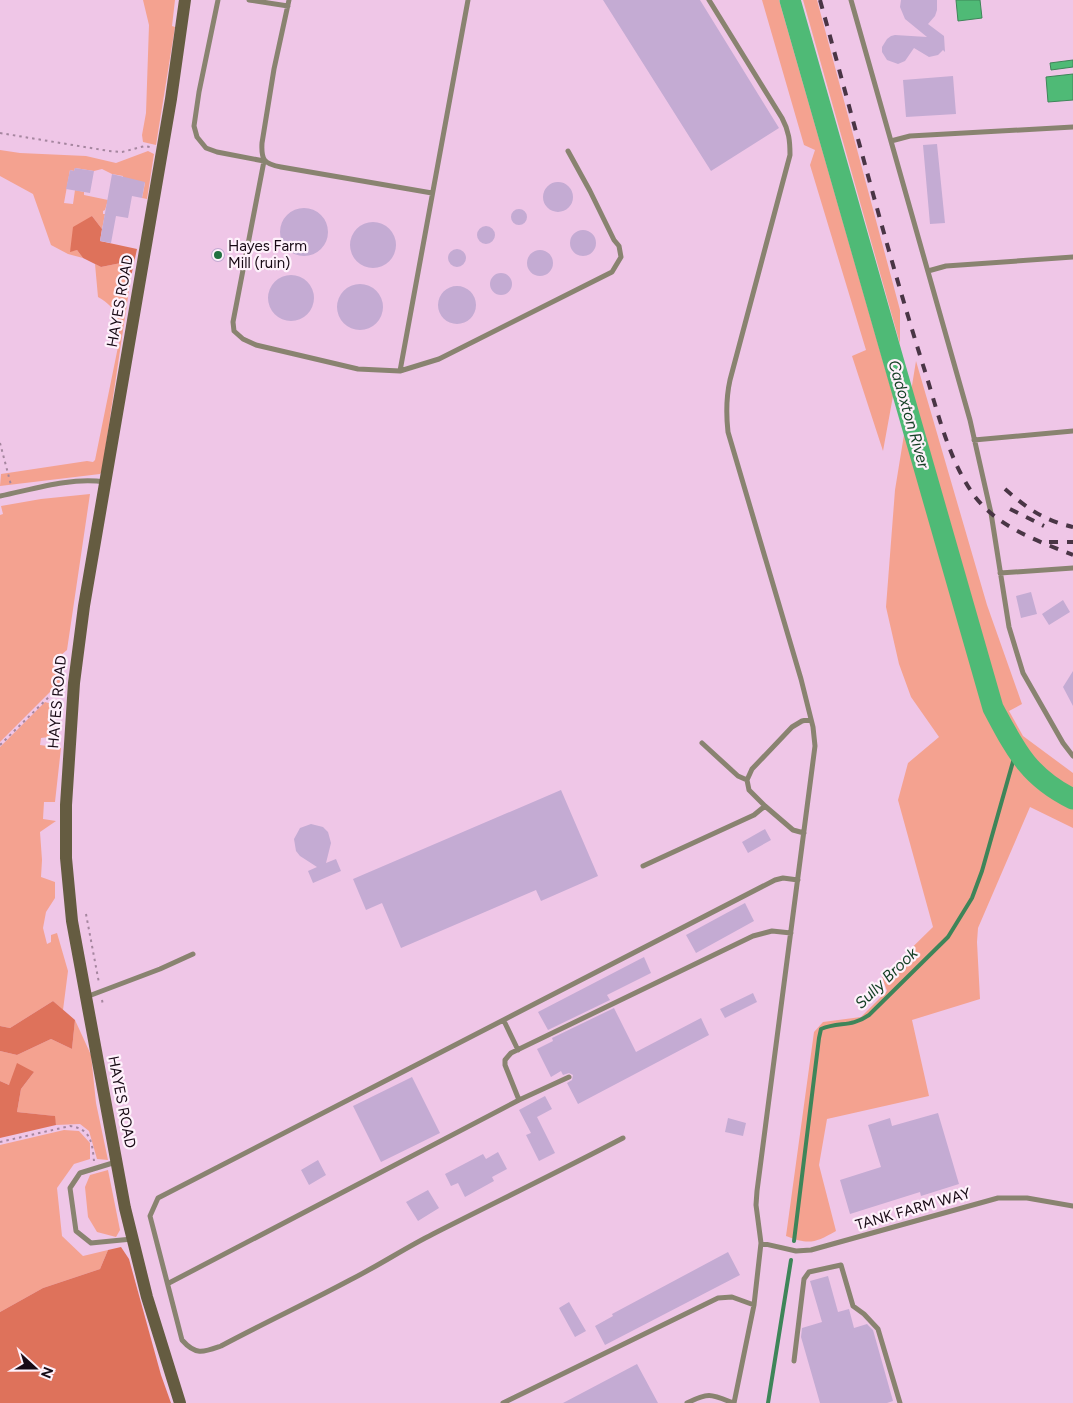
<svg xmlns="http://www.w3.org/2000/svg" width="1073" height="1403" font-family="Figtree,sans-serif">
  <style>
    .green { fill: #f4a290 }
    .forest { fill: #de725b }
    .water { fill: #4fba76; stroke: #3e8559 }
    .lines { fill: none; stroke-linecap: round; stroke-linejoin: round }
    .stream { stroke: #3e8559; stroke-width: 4 }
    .river { stroke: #4fba76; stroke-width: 21 }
    .building { fill: #c4abd3 }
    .path { stroke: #a5869f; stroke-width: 2; stroke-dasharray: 2.5 4; stroke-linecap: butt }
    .lane { stroke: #898370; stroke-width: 5 }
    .secondary { stroke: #655c41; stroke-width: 12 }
    .rail { stroke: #493545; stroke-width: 4; stroke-dasharray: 9 9; stroke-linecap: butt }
    .poi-dot { fill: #217141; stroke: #fef1fb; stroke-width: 2 }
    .labels { text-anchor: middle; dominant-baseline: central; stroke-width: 4.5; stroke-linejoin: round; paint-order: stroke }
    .poi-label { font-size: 15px; fill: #180a15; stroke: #fef1fb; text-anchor: start }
    .street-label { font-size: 15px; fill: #180a15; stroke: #fef1fb }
    .water-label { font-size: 16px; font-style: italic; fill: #143f24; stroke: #fef1fb }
  </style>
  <rect width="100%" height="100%" fill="#efc6e7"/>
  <path class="green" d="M143,0H175L172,26L175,27L156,145L143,142L142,135L146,113L149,25Z
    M762,0H779L893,396L883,451L852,356L866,350L810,165L815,150L804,145Z
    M803,0H817L900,310V344Z
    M0,150L20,153L86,156L116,163L148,151L154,154L147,199L142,198L145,183L123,178V176L112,174L102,169L94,171L75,168L74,171L70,170L64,203L73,204L75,190L84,192V195L108,200L105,210L103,211V214H105L102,229L92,216L70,251L77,250L83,258L68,254L51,245L33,194L0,176Z
    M121,263L123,276L131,277L102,471L100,474L0,486L1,474L87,461L93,462L95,460L120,337C114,315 120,310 98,297L95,264L101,267Z
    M916,361L987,605L1022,704L1009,711L1023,736L1073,773V828L1030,807L978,928L977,942L980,999L912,1020L929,1096L827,1119L819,1165L836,1231C815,1243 809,1245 786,1236L814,1032L823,1022L861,1017L887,991L882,977L933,927L898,800L908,763L939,737L911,697L899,664L886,607L895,490Z
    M90,494L67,650L55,660L54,670L61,681L0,742V515L3,514L1,506L41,499Z
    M45,702L52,704L57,736L41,738L40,745L61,748L55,802H44L43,819L56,821L40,832L42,860L41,877L55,882V898L46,912L43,928L47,944L51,942V935L57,933L68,971L63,1010L53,1001L10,1028L0,1026V747Z
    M75,1020L91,1055L96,1103L108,1160L97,1159L89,1131L80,1124L56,1125L54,1116L17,1112L21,1089L34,1072L9,1085L0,1081V1051L17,1055L51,1039L72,1049Z
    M64,1130L79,1131L90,1143V1159L74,1164L57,1188L62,1236L83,1256L108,1250L100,1269L43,1288L0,1312V1145Z
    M108,1170L120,1230L116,1237L97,1232L88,1217L85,1187L90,1175Z"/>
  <path class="forest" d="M92,216L102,229L100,241L137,249L131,277H123L121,263L101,267L83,258L77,250L70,252L73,227Z
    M53,1001L75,1020L72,1049L51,1039L17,1055L0,1051V1026L10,1028Z
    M17,1063L34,1072L21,1089L17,1112L55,1116L56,1125L0,1138V1081L9,1085Z
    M121,1247L129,1259L161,1375L171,1403H0V1312L43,1288L100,1269L108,1250Z"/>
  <path class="water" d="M956,0H980L982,18L958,21Z
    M1073,60V67L1051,70L1050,63Z
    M1073,74V100L1048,102L1046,77Z"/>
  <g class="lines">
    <path class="stream" d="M794,1241L819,1038L821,1029C840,1021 850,1028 869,1015L948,937L972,898L982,871L1016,751
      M768,1403L791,1260"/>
    <path class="river" d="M790,0L993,708C1015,749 1028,777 1073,799"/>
  </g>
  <path class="building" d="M603,0H700L779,128L711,171Z
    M901,0H937V10L935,16L928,24L944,36L945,52L943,50L938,55L929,57L914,48L905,61L898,64L887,60L882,52V47L887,39L891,36L895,35L927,37L905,19L900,7Z
    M953,76L956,114L906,117L903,80Z
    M937,144L945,223L930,224L923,145Z
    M75,168L94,171L90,193L66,189L70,170L74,171Z
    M112,174L145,182L142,198L132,196L128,218L116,216L111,243L100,241Z
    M543 197a15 15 0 1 1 30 0a15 15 0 1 1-30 0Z
    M280 232a24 24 0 1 1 48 0a24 24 0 1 1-48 0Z
    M511 217a8 8 0 1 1 16 0a8 8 0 1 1-16 0Z
    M350 245a23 23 0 1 1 46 0a23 23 0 1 1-46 0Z
    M477 235a9 9 0 1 1 18 0a9 9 0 1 1-18 0Z
    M570 243a13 13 0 1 1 26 0a13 13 0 1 1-26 0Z
    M211 255a7 7 0 1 1 14 0a7 7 0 1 1-14 0Z
    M448 258a9 9 0 1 1 18 0a9 9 0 1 1-18 0Z
    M527 263a13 13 0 1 1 26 0a13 13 0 1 1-26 0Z
    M490 284a11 11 0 1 1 22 0a11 11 0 1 1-22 0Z
    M268 298a23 23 0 1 1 46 0a23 23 0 1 1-46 0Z
    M337 307a23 23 0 1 1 46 0a23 23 0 1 1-46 0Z
    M438 305a19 19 0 1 1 38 0a19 19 0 1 1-38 0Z
    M1031,592L1037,614L1021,618L1016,596Z
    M1063,600L1070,612L1049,625L1042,614Z
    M1073,671V706L1063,687Z
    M561,790L598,876L541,901L536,890L401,948L382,903L366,910L353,879Z
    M311,824L323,827L328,832L331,843L326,863L336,859L341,871L313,883L308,871L317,867L300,856L296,851L294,839L300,828Z
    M765,829L771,840L748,853L742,842Z
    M745,903L754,921L696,953L686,935Z
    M644,957L651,973L607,995L610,1000L548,1030L538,1012Z
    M753,993L757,1002L725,1018L720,1009Z
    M614,1008L636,1052L701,1018L709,1035L578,1104L567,1083L572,1080L573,1075L569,1073L563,1075L561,1071L551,1077L537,1049L553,1041L552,1038Z
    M412,1077L440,1133L381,1162L353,1106Z
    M545,1096L552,1109L537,1117L555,1153L539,1161L526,1135L531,1133L519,1110Z
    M938,1113L959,1184L921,1196L920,1192L850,1214L840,1180L881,1167L868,1125L890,1118L892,1126Z
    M728,1118L746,1123L743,1136L725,1132Z
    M498,1152L507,1169L492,1177L494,1181L465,1197L458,1183L451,1186L445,1174L483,1154L486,1159Z
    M318,1160L326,1175L309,1185L301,1170Z
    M428,1190L439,1208L418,1221L406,1202Z
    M728,1252L740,1275L605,1345L595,1326L613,1316L612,1314Z
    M828,1276L838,1312L849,1309L854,1328L867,1324L873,1330L893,1401L887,1403H820L801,1337L802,1328L822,1322L810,1281Z
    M569,1302L586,1331L575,1337L559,1308Z
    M637,1364L658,1403H563Z"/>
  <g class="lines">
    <path class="path" d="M0,133L109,151L122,152L145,146L150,147
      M0,443L11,485
      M0,745L61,685
      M86,914L99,983
      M102,1000L103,1005
      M0,1142L70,1126C91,1129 92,1142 94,1161"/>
    <path class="lane" d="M218,0L199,92L194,126L197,137L206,148L217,152L264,161L233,322L234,331L243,339L256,345L358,369L400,371L439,359L612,272L621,257L619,246L614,240L590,191L568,151
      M249,0L288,6
      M289,0L274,69L262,143C261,160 264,164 281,167L432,193
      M709,0L782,118C789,131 790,141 790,155L730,380C726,398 726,414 728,432L801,679L813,727L815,746L757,1191L756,1205L761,1243L754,1305L734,1403
      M851,0L970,420L991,513L1009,627L1023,673L1063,743L1073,756
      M891,141L910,136L1073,127
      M928,271L946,266L1073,257
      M400,371L468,0
      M974,440L1073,431
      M0,496C34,489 70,477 105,482
      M1000,573L1073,568
      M702,743L738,776L747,780
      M804,833L793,830L765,806L749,790L747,780L752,769L792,727L802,721L811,719
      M643,866L754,815L765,806
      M86,997L160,969L193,954
      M504,1021L518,1050
      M519,1100L505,1065V1060L511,1053L753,936L772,931L791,933
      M623,1138C560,1171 496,1202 433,1234C405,1248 378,1266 350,1280C307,1303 264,1323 221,1346C204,1352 196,1356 182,1340L150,1216L158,1198L775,880L783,878L798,880
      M116,1162L80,1173L70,1188L76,1231L91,1243L132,1239
      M761,1243L796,1251L811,1250L998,1198H1027L1073,1206
      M169,1283L519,1100L569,1077
      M794,1361L804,1279L809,1272L841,1265L853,1306L864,1314L878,1329L900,1403
      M503,1403L718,1298L732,1297L754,1305
      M687,1403C709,1392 711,1394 733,1403"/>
    <path class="secondary" d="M180,1403L147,1297L125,1208L72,921L66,858V805L74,683L84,606L171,99L185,0"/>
    <path class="rail" d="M820,0C854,122 885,244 923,365C937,408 948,461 976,498C1000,528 1038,541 1073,555
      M1005,489C1028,509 1043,520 1073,527
      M1010,509L1044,526
      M1049,542H1073"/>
  </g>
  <circle class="poi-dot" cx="218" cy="255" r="5"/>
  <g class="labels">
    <g class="poi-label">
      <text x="228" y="246">Hayes Farm<tspan x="228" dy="17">Mill (ruin)</tspan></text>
    </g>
    <g class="street-label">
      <text transform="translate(120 301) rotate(-80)">HAYES ROAD</text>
      <text transform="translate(57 702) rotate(-85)">HAYES ROAD</text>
      <text transform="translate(122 1102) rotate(79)">HAYES ROAD</text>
      <text transform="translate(913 1209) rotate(-16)">TANK FARM WAY</text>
    </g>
    <g class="water-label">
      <text transform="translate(909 414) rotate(74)">Cadoxton River</text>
      <text transform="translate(886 978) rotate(-44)">Sully Brook</text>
    </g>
  </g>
  <g transform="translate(35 1368) rotate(111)" stroke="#fef1fb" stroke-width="4" paint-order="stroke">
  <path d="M0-4L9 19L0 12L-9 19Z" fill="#180a15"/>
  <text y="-8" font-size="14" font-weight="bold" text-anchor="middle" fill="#180a15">N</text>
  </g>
</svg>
